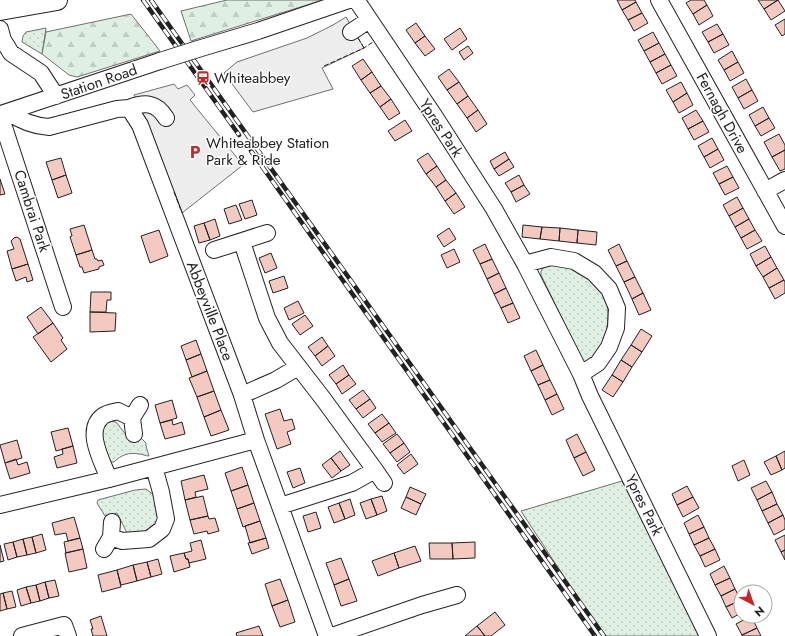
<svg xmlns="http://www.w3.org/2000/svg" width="785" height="636" font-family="Jost,sans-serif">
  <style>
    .grass { fill: url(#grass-dots); stroke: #6f6f6f }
    .forest { fill: url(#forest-firs); stroke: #6f6f6f }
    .parking { fill: #ededed; stroke: #6f6f6f }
    .building { fill: #f3c9c0; stroke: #222 }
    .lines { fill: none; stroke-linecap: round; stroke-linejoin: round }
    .minor-casing { stroke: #222; stroke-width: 18 }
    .major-casing { stroke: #222; stroke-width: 22 }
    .minor { stroke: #fff; stroke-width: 16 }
    .major { stroke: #fff; stroke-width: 20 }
    .rail-casing { stroke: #222; stroke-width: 4.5 }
    .rail { stroke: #fff; stroke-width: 3; stroke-dasharray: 9; stroke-linecap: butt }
    .minor-bridge-casing { stroke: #222; stroke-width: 18; stroke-linecap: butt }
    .minor-bridge { stroke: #fff; stroke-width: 16 }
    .fence { stroke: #222; stroke-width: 1; stroke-dasharray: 5 2; stroke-linecap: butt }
    .labels { text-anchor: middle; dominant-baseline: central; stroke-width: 3; stroke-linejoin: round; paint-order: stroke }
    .poi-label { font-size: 15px; fill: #222; stroke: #fff; text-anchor: start }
    .street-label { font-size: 15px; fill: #222; stroke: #fff }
  </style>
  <defs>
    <pattern id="grass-dots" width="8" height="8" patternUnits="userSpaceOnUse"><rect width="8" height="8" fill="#e0efe3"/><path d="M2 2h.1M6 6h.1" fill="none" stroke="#c0cdc2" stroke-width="1.8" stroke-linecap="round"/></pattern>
    <pattern id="forest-firs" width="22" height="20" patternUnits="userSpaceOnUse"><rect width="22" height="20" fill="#e0efe3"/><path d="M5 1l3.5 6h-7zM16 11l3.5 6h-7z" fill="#c0cdc2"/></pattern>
  </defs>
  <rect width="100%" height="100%" fill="#fff"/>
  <path class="grass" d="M46,28L42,54L22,42L23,36L26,32Z
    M546,264L580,268C585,274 602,290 605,296C611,308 607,339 601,350C598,355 588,362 583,362L541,275V271Z
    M108,421L116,422L130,440L133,441L141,438L146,443V446L149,456C145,456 143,454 139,454C129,452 121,455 114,462H110L105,454L101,429Z
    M622,481L704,636H603L521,511Z
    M146,489L154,495L158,519L152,530L128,535L117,513L105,516L97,503L98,500L135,490Z"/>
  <path class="forest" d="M227,0H323L191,41L181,11Z
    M131,14L160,51L77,77L69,75L42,54L46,32Z"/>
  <path class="parking" d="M346,17L364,48L322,68L333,89L253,112L224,73L237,62L307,38L333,25Z
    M174,84L178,89L187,85L195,95L190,100L243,165L182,213L141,110L134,95Z"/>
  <path class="building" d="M617,0H635L636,2L622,10Z
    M691,0H704L707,5L693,14L686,3Z
    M758,0H778L764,9Z
    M778,0L785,11L771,20L764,9Z
    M636,2L642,13L628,20L622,10Z
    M707,5L713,16L699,25L693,14Z
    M642,13L648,23L634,31L628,20Z
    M785,19V34L782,36L775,25Z
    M416,23L425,36L415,43L406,30Z
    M717,24L723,34L708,42L702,32Z
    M460,28L467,39L452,50L444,39Z
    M653,32L659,43L644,51L638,40Z
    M723,34L729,45L714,53L708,42Z
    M425,36L435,49L425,56L415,43Z
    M659,43L665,54L650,62L644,51Z
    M468,46L473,53L464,60L459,52Z
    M732,51L738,62L724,70L718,60Z
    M665,54L671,65L656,73L650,62Z
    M363,59L372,72L361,80L352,66Z
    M738,62L744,73L730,81L724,70Z
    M671,65L677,76L662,84L656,73Z
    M449,69L459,82L447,90L438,77Z
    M372,72L381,86L370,93L361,80Z
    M746,79L752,90L738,98L732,87Z
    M459,82L468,96L457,104L447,90Z
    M681,82L687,93L673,102L666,90Z
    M381,86L391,99L380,107L370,93Z
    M752,90L758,101L744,109L738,98Z
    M687,93L693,105L679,113L673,102Z
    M468,96L478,110L467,118L457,104Z
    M391,99L400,113L389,120L380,107Z
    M763,107L769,118L755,126L749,115Z
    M478,110L487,124L476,132L467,118Z
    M696,110L703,121L688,129L682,118Z
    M769,118L775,128L761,136L755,126Z
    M405,120L412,131L395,141L388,131Z
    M703,121L709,132L694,140L688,129Z
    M779,134L785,145V150L772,157L764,142Z
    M712,138L718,149L704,157L698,146Z
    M718,149L724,160L710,168L704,157Z
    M785,150V169L780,171L772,157Z
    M505,152L509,159L494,169L490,161Z
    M428,153L437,166L426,174L417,160Z
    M61,158L66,175L52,180L46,162Z
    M509,159L514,167L499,176L494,169Z
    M437,166L446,180L436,187L426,174Z
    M727,166L733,177L719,184L713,173Z
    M66,175L72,193L58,198L52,180Z
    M519,175L524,185L511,192L505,183Z
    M733,177L739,188L725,195L719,184Z
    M0,179L5,194L0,195Z
    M446,180L456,193L445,201L436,187Z
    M524,185L530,194L516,202L511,192Z
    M456,193L465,207L454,214L445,201Z
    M737,197L743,208L729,216L723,205Z
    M252,200L257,215L245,219L239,204Z
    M236,205L242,220L229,224L224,209Z
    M743,208L749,219L735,227L729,216Z
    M215,219L220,236L210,240L204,223Z
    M749,219L755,230L741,238L735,227Z
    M204,223L210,240L199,243L194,226Z
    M84,225L92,250L76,255L70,237L72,236L70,229Z
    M523,225L542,227L540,239L522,237Z
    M542,227L560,228L559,241L540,239Z
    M449,228L456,239L444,247L437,236Z
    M560,228L578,230L577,243L559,241Z
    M159,230L168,256L150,263L141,236Z
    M578,230L597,232L596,245L577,243Z
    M755,230L762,241L747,249L741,238Z
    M17,237L20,239L28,264L12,269L7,251L14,249L11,241L14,238Z
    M485,244L492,259L480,264L473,250Z
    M619,244L627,261L616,266L608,250Z
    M765,246L771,257L756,266L750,254Z
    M454,249L460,262L447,268L441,255Z
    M92,250L95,259H97L98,261L102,260L104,265L99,267V269L84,273L82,267H80L76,255Z
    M271,253L277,268L265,273L259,258Z
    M771,257L777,268L763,277L756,266Z
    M492,259L499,273L487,279L480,264Z
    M627,261L635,277L624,282L616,266Z
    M28,264L33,280L27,282L26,277L16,281L12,269Z
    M777,268L784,280L769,288L763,277Z
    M499,273L506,288L494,294L487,279Z
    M284,276L288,288L273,293L269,281Z
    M635,277L643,293L632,299L624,282Z
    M784,280L785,282V293L775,299L769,288Z
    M506,288L513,303L501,308L494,294Z
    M91,292H111V300H107L106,312H90Z
    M643,293L651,310L639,315L632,299Z
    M298,301L304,313L289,320L284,308Z
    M513,303L520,318L508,323L501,308Z
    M41,307L53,323L38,334L27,317Z
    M90,312L116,313L115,331L90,332Z
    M305,315L313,326L300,335L292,324Z
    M53,323L63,338L61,340L67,349L51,362L33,337Z
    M641,329L652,336L642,352L631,345Z
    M322,337L328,346L315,356L308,347Z
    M196,340L201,354L186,360L181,346Z
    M631,345L642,352L632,367L621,360Z
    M328,346L335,356L322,366L315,356Z
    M536,350L543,365L531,371L524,356Z
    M201,354L207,371L192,377L186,360Z
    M621,360L632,367L623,382L612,375Z
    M343,365L349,375L336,384L329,375Z
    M543,365L550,380L538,385L531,371Z
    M207,371L214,391L197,397L189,378Z
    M349,375L356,384L342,394L336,384Z
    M612,375L623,382L613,397L602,390Z
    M550,380L557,394L545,400L538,385Z
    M363,390L370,399L356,409L349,400Z
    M214,391L221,410L204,417L197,397Z
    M557,394L564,409L552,415L545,400Z
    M370,399L376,408L363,418L356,409Z
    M172,400L177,418L160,423L155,405Z
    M280,409L284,421L292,419L295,429L287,432L291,444L277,449L265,414Z
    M221,410L229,430L211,436L204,417Z
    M382,414L389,423L375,433L368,424Z
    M172,420L173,425L182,422L185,434L165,439L160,423Z
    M389,423L396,433L382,442L375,433Z
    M68,428L73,446L56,451L51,432Z
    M397,434L404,443L390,453L383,444Z
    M577,434L586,452L574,458L566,440Z
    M17,440L22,458L5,463L0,445Z
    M404,443L410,452L397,462L390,453Z
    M73,446L77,463L57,468L54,457L63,454L62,449Z
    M340,451L350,465L341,471L331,458Z
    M785,451V468L782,470L776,456Z
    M586,452L595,470L583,476L574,458Z
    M411,454L418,464L404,474L397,465Z
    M776,456L782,470L771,475L764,462Z
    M331,458L341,471L332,478L322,465Z
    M16,459L18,465L27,462L30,473L10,479L5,463Z
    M744,460L750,475L738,481L732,466Z
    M242,467L248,485L231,491L225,473Z
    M300,468L305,483L293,488L287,472Z
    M204,475L208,489L195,492L196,497L185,500L181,481Z
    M766,481L772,492L757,500L751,488Z
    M248,485L254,503L237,509L231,491Z
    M687,486L693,497L677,505L672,494Z
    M410,487L426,494L421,504L406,497Z
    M772,492L777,504L762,511L757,500Z
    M203,496L208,516L190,520L185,500Z
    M382,496L387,511L377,515L371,499Z
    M406,497L421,504L416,515L401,508Z
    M693,497L699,508L683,517L677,505Z
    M350,499L355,515L345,519L339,503Z
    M371,499L377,515L366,519L360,503Z
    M254,503L260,521L243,527L237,509Z
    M339,503L345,519L334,523L328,507Z
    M777,504L783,515L768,523L762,511Z
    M316,512L321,528L308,532L303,516Z
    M698,515L704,527L689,534L684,523Z
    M783,515L785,520V529L774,535L768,523Z
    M208,516L209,519L215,518L219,531L208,534L207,531L194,534L190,520Z
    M74,517L80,538L68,541L66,533L55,535L52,523Z
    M260,521L266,538L250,543L245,526Z
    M704,527L709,538L694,545L689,534Z
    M42,534L46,550L36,553L32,537Z
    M785,535V550L781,552L775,540Z
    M32,537L36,553L27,555L23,539Z
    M80,538L83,549L66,553L64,542Z
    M266,538L269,548L252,554L248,543Z
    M709,538L715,549L700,556L694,545Z
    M23,539L27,555L17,557L13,542Z
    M201,540L206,559L189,563L188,559H186L184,553L192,551L190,543Z
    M13,542L17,557L8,560L4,544Z
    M475,542V558L453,559L452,543Z
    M429,543H452L453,559H430Z
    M0,545L4,561L0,562Z
    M415,546L421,561L399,568L394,553Z
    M83,549L87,568L69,572L65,553Z
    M715,549L720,560L705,567L700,556Z
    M785,550V560L781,552Z
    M184,553L186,559H188L190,567L174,572L170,556Z
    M394,553L399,568L378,576L372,561Z
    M341,558L349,579L334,585L326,563Z
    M158,559L162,574L151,577L147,562Z
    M147,562L151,577L137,581L133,565Z
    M133,565L137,581L121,585L117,570Z
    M724,566L730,578L715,585L710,574Z
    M117,570L121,587L102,592L98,575Z
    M730,578L735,589L721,596L715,585Z
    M280,579L288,600L272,606L265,584Z
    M349,579L357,601L341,606L334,585Z
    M55,580L59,596L49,598L45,582Z
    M45,582L49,598L40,601L36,585Z
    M36,585L40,601L31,603L26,587Z
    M26,587L31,603L21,606L17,590Z
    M735,589L741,600L726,607L721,596Z
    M12,591L16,607L7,609L3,593Z
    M3,593L7,609L0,611V594Z
    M288,600L295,622L280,627L272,606Z
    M741,601V613L732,618L726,607L741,600Z
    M495,612L505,625L491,636H485L477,626Z
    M101,616L107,636H93L91,629H93L90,620Z
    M751,616L757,628L742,635L736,624Z
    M259,626L263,636H237L236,633Z
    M477,626L485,636H465Z
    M757,628L761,636H742V635Z"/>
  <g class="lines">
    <defs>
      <path id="minor" d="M349,0H355L359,4L435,117L494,209L525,264L581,374L590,396L708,636
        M659,0L785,226
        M0,29L3,40L11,53L41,73L56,96
        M351,32L369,20
        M198,49L258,31L349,0
        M129,108C145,102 156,102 166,118
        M8,112C21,121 33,126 49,127L117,109L129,108L140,125L242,395L256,440L327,636
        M1,114L160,61
        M0,115L63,307
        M765,191L785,180
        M242,242L267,318L280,343L324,400L375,470L352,483L280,506
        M214,250L267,233
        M525,264L551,257L574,261L594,273L609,289L617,308L616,328L609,347L598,363L581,374
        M242,395L276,380L298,367
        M134,434L132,418L140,405
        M375,470L384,483
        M109,479C102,461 84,430 103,416C107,413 114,412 118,411L132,418
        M0,505L109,479L256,440
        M111,537L122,541L149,539L162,529L166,519L161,492L154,467
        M104,549L111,537L112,522
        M22,636L64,625L68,636
        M332,636L422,605L457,595"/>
      <path id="major" d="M0,10L57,0"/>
    </defs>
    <use href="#minor" class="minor-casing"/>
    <use href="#major" class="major-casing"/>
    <use href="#minor" class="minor"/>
    <use href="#major" class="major"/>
    <defs>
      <path id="rail" d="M143,0L239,135
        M151,0L604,636
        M251,151L595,636"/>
    </defs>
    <use href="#rail" class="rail-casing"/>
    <use href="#rail" class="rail"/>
    <defs>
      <path id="minor-bridge" d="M160,61L198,49"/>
    </defs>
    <use href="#minor-bridge" class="minor-bridge-casing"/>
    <use href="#minor-bridge" class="minor-bridge"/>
    <path class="fence" d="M358,38L364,48
      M324,66L364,48L373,42
      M174,192L182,213"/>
  </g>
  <defs>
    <symbol id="station-bare" viewBox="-9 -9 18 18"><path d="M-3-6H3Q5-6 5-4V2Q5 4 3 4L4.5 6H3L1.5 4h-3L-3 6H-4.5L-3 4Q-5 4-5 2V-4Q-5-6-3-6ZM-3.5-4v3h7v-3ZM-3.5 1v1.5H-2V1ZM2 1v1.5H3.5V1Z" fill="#c62828" stroke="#fff" stroke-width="2.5" paint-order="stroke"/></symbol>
    <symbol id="parking-bare" viewBox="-9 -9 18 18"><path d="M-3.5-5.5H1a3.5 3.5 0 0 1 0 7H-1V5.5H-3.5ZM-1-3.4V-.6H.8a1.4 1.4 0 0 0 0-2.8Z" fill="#c62828" stroke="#fff" stroke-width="2.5" paint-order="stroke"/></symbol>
  </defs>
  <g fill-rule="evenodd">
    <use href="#station-bare" x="193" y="68" width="20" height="20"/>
    <use href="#parking-bare" x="185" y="142" width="20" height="20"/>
  </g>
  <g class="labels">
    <g class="poi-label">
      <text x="214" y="78">Whiteabbey</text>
      <text x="206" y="143">Whiteabbey Station<tspan x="206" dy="17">Park &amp; Ride</tspan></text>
    </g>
    <g class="street-label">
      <text transform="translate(99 82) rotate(-19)">Station Road</text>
      <text transform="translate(722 113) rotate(61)">Fernagh Drive</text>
      <text transform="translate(441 128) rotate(57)">Ypres Park</text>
      <text transform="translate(32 211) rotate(72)">Cambrai Park</text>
      <text transform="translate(210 311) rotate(69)">Abbeyville Place</text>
      <text transform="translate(644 505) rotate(64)">Ypres Park</text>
    </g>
  </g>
  <g transform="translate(753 604) rotate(139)"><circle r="19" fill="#ffffff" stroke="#a7a7a7"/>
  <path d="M0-3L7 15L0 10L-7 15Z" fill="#c62828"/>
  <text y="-6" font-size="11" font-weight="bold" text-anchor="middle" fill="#222222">N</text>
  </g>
</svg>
